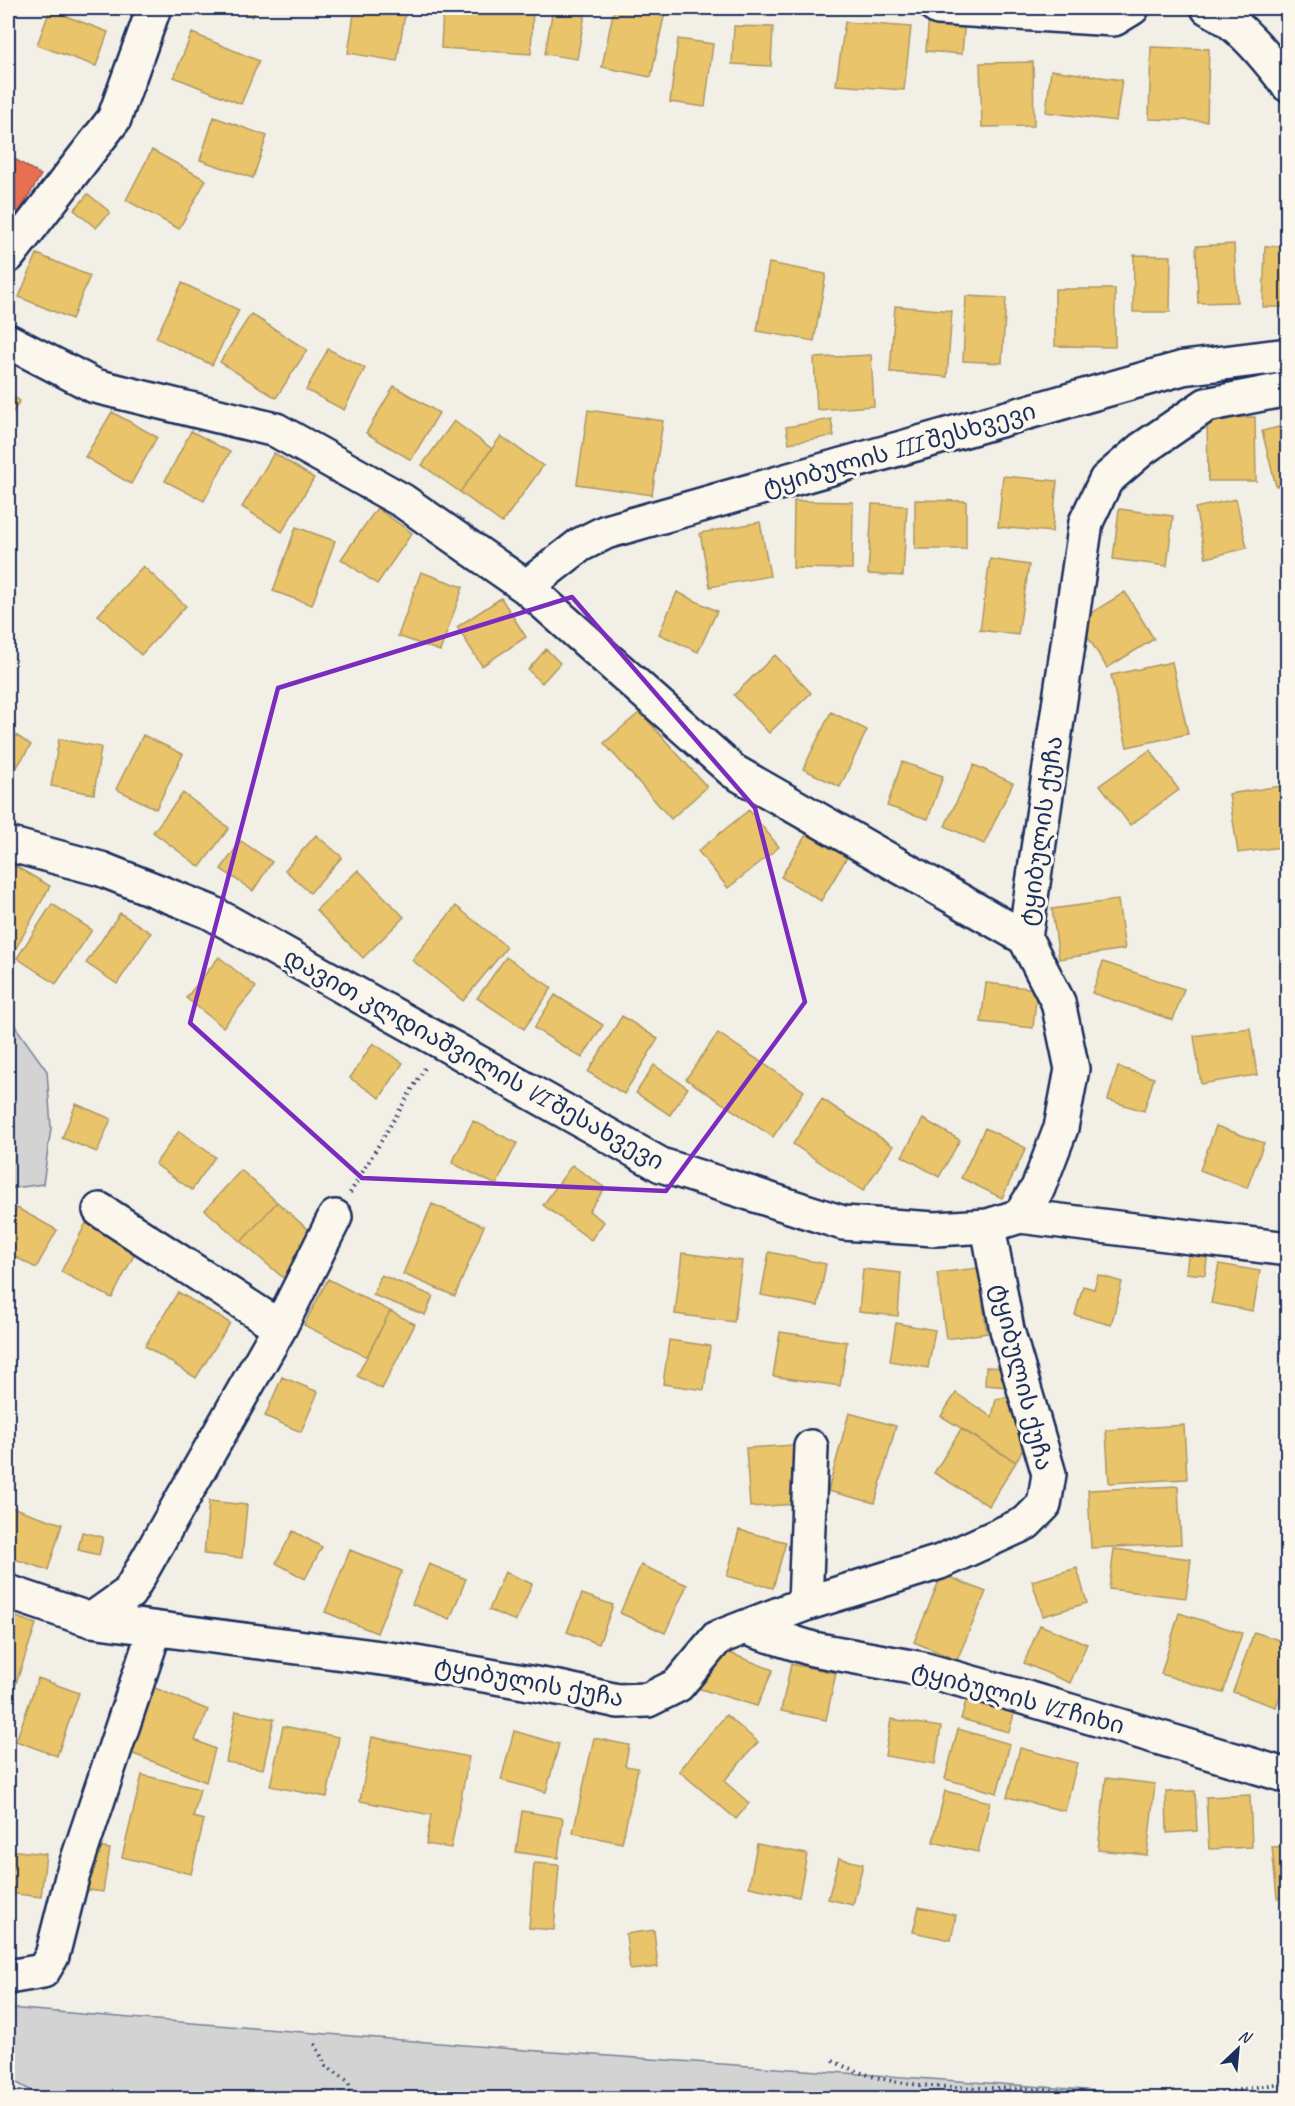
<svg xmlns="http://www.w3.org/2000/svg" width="1295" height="2106" font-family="Caveat,'Noto Sans Georgian',sans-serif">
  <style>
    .green { fill: #d2d3d2; stroke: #768198; stroke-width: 1.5 }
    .homes { fill: #e9c46a; stroke: #ab9766; stroke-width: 1.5 }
    .shops { fill: #e76f51; stroke: #aa5c55; stroke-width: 1.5 }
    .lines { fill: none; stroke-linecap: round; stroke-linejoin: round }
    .minor-casing { stroke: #1b2f5e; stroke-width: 38 }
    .path { stroke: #1b2f5e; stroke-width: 4; stroke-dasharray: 1.5 4.5; stroke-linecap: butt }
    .minor { stroke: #fbf7ec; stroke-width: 33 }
    .marked { fill: none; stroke: #7b2cbf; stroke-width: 4.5; stroke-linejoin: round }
    .labels { text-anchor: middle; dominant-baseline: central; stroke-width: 6; stroke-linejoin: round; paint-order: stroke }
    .street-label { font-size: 24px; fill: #1b2f5e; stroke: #fbf7ec }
  </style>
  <rect width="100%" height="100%" fill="#f2efe6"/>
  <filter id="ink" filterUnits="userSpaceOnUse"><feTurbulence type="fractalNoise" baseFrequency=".0167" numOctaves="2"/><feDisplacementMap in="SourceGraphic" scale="12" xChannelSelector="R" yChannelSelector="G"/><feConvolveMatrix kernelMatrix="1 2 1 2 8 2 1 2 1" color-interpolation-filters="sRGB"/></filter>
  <g filter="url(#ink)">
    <path class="green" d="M8,1020L12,1022L47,1071L51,1128L43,1184L8,1189Z
      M8,2008L525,2050L1197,2098H44L8,2078Z"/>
    <path class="homes" d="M238,8H258L252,17Z
      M355,8H406L397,61L348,53Z
      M443,8H533L531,54L441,48Z
      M553,8H586L577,59L545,54Z
      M614,8H643L665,12L651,77L602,67Z
      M50,10L108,32L96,66L37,45Z
      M929,15L965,18L962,54L926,51Z
      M845,22L911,27L904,90L836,85Z
      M734,26L773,27L771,66L732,64Z
      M192,33L259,61L241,104L174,77Z
      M678,39L713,44L705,107L670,102Z
      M1151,47L1209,49L1207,121L1149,119Z
      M1033,62L1034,126L982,127L980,63Z
      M1051,70L1122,80L1116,121L1046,112Z
      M214,117L267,136L253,178L200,160Z
      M152,150L206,180L179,229L126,200Z
      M88,194L110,212L96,228L74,210Z
      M1234,244L1237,302L1198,303L1196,246Z
      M1265,246L1288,247V307H1263Z
      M37,254L90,276L72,319L19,297Z
      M1134,255L1171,256L1170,312H1133Z
      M769,263L826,274L814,341L757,331Z
      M182,283L239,310L212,365L156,338Z
      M1055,289H1115V347L1055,346Z
      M966,296L1006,298L1002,363L963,361Z
      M895,306L952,311L947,377L890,372Z
      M251,314L307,350L276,398L220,362Z
      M328,349L365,368L344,410L306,390Z
      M871,355L874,406L817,410L814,358Z
      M394,386L439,413L411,460L366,433Z
      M8,393L20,401L8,420Z
      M588,410L663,421L652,495L577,484Z
      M112,412L157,437L131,484L85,457Z
      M1255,417L1256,481H1208L1207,418Z
      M831,419L834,436L789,443L786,427Z
      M454,421L492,449L460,492L422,465Z
      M1288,425V483L1276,486L1262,431Z
      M191,431L230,452L204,501L165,481Z
      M501,436L543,466L502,523L460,492Z
      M274,453L314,478L282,532L242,507Z
      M1003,476L1057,481L1052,532L998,527Z
      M1236,499L1247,548L1206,558L1195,508Z
      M915,500L966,501V549H915Z
      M794,501L853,502L852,569L793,568Z
      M872,504L907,506L903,576L868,574Z
      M377,508L412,533L377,584L341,559Z
      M1119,509L1173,516L1167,566L1113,559Z
      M760,522L770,576L710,587L700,533Z
      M296,527L335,541L312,605L273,591Z
      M990,559L1029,565L1018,635L980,630Z
      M143,566L186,606L141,655L98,615Z
      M421,572L463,587L440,651L398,636Z
      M677,592L717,611L698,652L659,634Z
      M1125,592L1154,639L1107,668L1078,621Z
      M501,598L526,637L482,666L457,627Z
      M546,649L560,663L542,683L528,670Z
      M775,655L811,693L769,733L734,695Z
      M1172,662L1188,734L1127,747L1111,675Z
      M640,712L707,787L671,819L604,743Z
      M831,712L867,730L840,787L803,769Z
      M8,730L31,745L8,781Z
      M143,735L183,754L156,809L116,789Z
      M59,739L101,747L94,794L51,786Z
      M1150,750L1179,790L1130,825L1100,785Z
      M902,762L943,776L928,819L887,806Z
      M974,765L1013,783L984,844L945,826Z
      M1281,786L1288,846L1238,853L1229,794Z
      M183,793L229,828L200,867L153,832Z
      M749,810L779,847L728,888L698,851Z
      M807,833L847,857L821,901L781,877Z
      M316,835L342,857L310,893L285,870Z
      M241,841L272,862L253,891L221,869Z
      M8,862L50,886L8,963Z
      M358,870L404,917L363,958L316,910Z
      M1118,900L1125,949L1059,959L1052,909Z
      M52,904L92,930L56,984L17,958Z
      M456,906L507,947L463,1001L412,960Z
      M120,913L151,933L117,984L86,963Z
      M219,957L256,987L223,1027L186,998Z
      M506,957L552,988L524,1029L477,998Z
      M1103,962L1184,989L1173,1020L1092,993Z
      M986,983L1037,989L1033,1028L981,1022Z
      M555,995L603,1025L582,1058L534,1028Z
      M622,1016L658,1039L624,1094L588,1072Z
      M1250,1028L1257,1075L1201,1084L1194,1036Z
      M718,1033L804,1091L773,1137L686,1079Z
      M373,1043L403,1063L380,1098L350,1078Z
      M654,1065L688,1088L670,1115L636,1093Z
      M1118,1067L1154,1078L1144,1111L1108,1100Z
      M822,1099L893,1146L863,1191L793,1144Z
      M76,1104L111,1119L97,1152L62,1138Z
      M923,1119L960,1140L939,1177L902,1156Z
      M473,1121L517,1143L496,1185L452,1163Z
      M1216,1126L1264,1143L1247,1188L1200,1170Z
      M985,1128L1026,1148L1002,1198L961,1178Z
      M179,1131L215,1157L192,1190L155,1164Z
      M572,1165L605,1188L589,1211L604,1222L591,1240L543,1205Z
      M241,1170L277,1202L241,1242L205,1210Z
      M277,1202L314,1235L286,1280L241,1242Z
      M432,1204L484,1226L455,1296L403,1274Z
      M17,1208L57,1230L36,1268L8,1253V1226Z
      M86,1223L137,1249L112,1298L61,1272Z
      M1189,1248L1208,1251L1205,1275L1186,1273Z
      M769,1252L826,1264L818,1306L761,1295Z
      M682,1253L742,1261L734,1322L675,1314Z
      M1219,1264L1260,1271L1253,1311L1211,1303Z
      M978,1268L987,1333L946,1339L937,1273Z
      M863,1269L901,1273L898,1316L859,1312Z
      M381,1275L433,1296L425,1315L373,1295Z
      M1098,1275L1122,1282L1111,1325L1075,1315L1083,1286L1094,1289Z
      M328,1279L390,1311L367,1357L304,1325Z
      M178,1292L230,1323L196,1378L145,1346Z
      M390,1311L415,1324L382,1389L357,1376Z
      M896,1323L935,1330L928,1368L890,1361Z
      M780,1332L847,1342L840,1386L773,1376Z
      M669,1340L710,1346L704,1390L663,1384Z
      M986,1367L1009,1368L1008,1387L985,1385Z
      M282,1377L318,1392L301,1432L265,1416Z
      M956,1393L992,1417L996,1399L1013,1396L1027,1440L1016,1462L941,1416Z
      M849,1413L896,1426L875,1503L828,1491Z
      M1184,1425L1187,1479L1109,1483L1106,1430Z
      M961,1429L1016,1462L989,1506L934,1473Z
      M793,1445L797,1504L750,1507L746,1448Z
      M1178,1486L1181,1544L1091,1548L1088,1490Z
      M209,1501L247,1505L242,1558L204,1554Z
      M8,1506L62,1524L48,1570L8,1557Z
      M739,1530L786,1542L773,1588L727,1576Z
      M293,1531L322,1547L305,1579L276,1563Z
      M82,1532L103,1537L99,1555L78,1550Z
      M1114,1549L1191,1559L1186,1598L1109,1589Z
      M350,1550L402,1571L377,1633L325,1612Z
      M429,1564L466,1579L450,1619L412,1604Z
      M641,1565L687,1585L665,1633L620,1613Z
      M1077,1568L1087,1603L1043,1616L1032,1581Z
      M505,1572L532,1584L516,1621L489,1610Z
      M942,1574L986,1592L957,1660L914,1642Z
      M582,1594L613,1605L599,1644L567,1632Z
      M1179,1613L1242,1633L1223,1693L1161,1674Z
      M8,1614L36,1624L9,1704L8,1703Z
      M1040,1625L1087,1644L1070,1683L1024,1663Z
      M1254,1632L1288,1643V1674L1276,1707L1233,1692Z
      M722,1650L773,1670L757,1706L697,1688Z
      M791,1664L836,1673L826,1720L781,1711Z
      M38,1678L79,1693L57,1756L16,1741Z
      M150,1686L208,1710L195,1740L215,1749L206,1782L123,1750Z
      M969,1690L1017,1703L1009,1732L961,1719Z
      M236,1711L274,1719L263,1769L226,1762Z
      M726,1715L758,1742L724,1781L749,1803L736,1819L679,1771Z
      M891,1719L941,1727L935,1764L885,1756Z
      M283,1726L339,1737L327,1797L270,1786Z
      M958,1729L1010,1744L997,1793L945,1779Z
      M514,1731L559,1744L546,1792L501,1780Z
      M372,1737L469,1757L451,1848L426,1844L431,1815L360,1801Z
      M594,1738L629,1745L625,1766L638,1768L622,1843L573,1833Z
      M1020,1748L1077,1763L1065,1811L1007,1797Z
      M142,1775L200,1789L193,1817L204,1820L191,1874L122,1857Z
      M1106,1778L1155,1784L1147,1855L1098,1850Z
      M945,1791L990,1802L978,1852L933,1842Z
      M1195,1791L1197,1831L1167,1833L1166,1792Z
      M1250,1795L1252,1847L1209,1849L1206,1797Z
      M522,1811L563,1818L558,1858L516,1852Z
      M757,1844L807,1854L799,1897L749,1887Z
      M87,1846L110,1849L103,1892L81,1889Z
      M1288,1846V1897L1277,1898L1272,1847Z
      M8,1850L46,1854L41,1897L8,1893Z
      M839,1858L863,1864L853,1905L828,1899Z
      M534,1863L559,1865L554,1930L529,1928Z
      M919,1907L956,1915L951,1940L913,1932Z
      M654,1930L658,1967L630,1970L626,1934Z"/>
    <path class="shops" d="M8,155L41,175L8,231Z"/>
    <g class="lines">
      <defs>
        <path id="minor" d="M938,8L1114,19L1132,8
          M1208,8C1239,22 1267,58 1288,85
          M8,256L114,119L154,8
          M8,341L95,386L276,430L403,501L526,587L733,771L1025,938
          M526,587L580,545L606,532L1183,368L1288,355
          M8,844L101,869L210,912L661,1165L843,1223L935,1229L988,1226L1020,1216L1038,1188L1061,1128L1072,1069L1058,1002L1025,938L1086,522L1106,480L1142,449L1206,405L1288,389
          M100,1210L280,1327
          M1020,1216L1288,1249
          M8,1592L91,1620L404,1661L564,1689L618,1701L648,1700L678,1685L717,1638L805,1604L940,1562L1026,1523L1044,1505L1049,1474L1007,1330L988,1226
          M805,1604L811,1447
          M91,1620L129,1593L280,1327L335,1217
          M746,1628L813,1649L922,1669L1030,1699L1288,1776
          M8,1977L43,1971L52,1956L72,1877L155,1629"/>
      </defs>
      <use href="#minor" class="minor-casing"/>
      <path class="path" d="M350,1193L426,1066
        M315,2044L326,2066L347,2080L355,2098
        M833,2061C897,2093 963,2086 1032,2089C1057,2090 1081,2095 1106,2098
        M1191,2098L1288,2082"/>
      <use href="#minor" class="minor"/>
    </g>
  </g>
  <path class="marked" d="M572,597L755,808L805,1002L666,1191L362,1178L190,1023L278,688Z"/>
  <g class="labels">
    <g class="street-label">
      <text transform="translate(899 449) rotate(-16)">ტყიბულის III შესხვევი</text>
      <text transform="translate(1041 831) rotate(-82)">ტყიბულის ქუჩა</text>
      <text transform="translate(474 1059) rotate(29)">დავით კლდიაშვილის VI შესახვევი</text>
      <text transform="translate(1022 1377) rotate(76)">ტყიბულის ქუჩა</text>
      <text transform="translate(529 1682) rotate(10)">ტყიბულის ქუჩა</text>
      <text transform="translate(1018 1698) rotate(15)">ტყიბულის VI ჩიხი</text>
    </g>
  </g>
  <rect width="1295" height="2106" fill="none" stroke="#fbf7ec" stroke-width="30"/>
  <rect x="15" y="15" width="1265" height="2076" fill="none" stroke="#1b2f5e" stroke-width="2" filter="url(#ink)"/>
  <g transform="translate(1238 2049) rotate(26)" stroke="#fbf7ec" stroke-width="4.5" paint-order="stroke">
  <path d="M0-4.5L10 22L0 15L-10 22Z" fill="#1b2f5e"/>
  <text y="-9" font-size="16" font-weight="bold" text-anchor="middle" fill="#1b2f5e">N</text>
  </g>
</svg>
